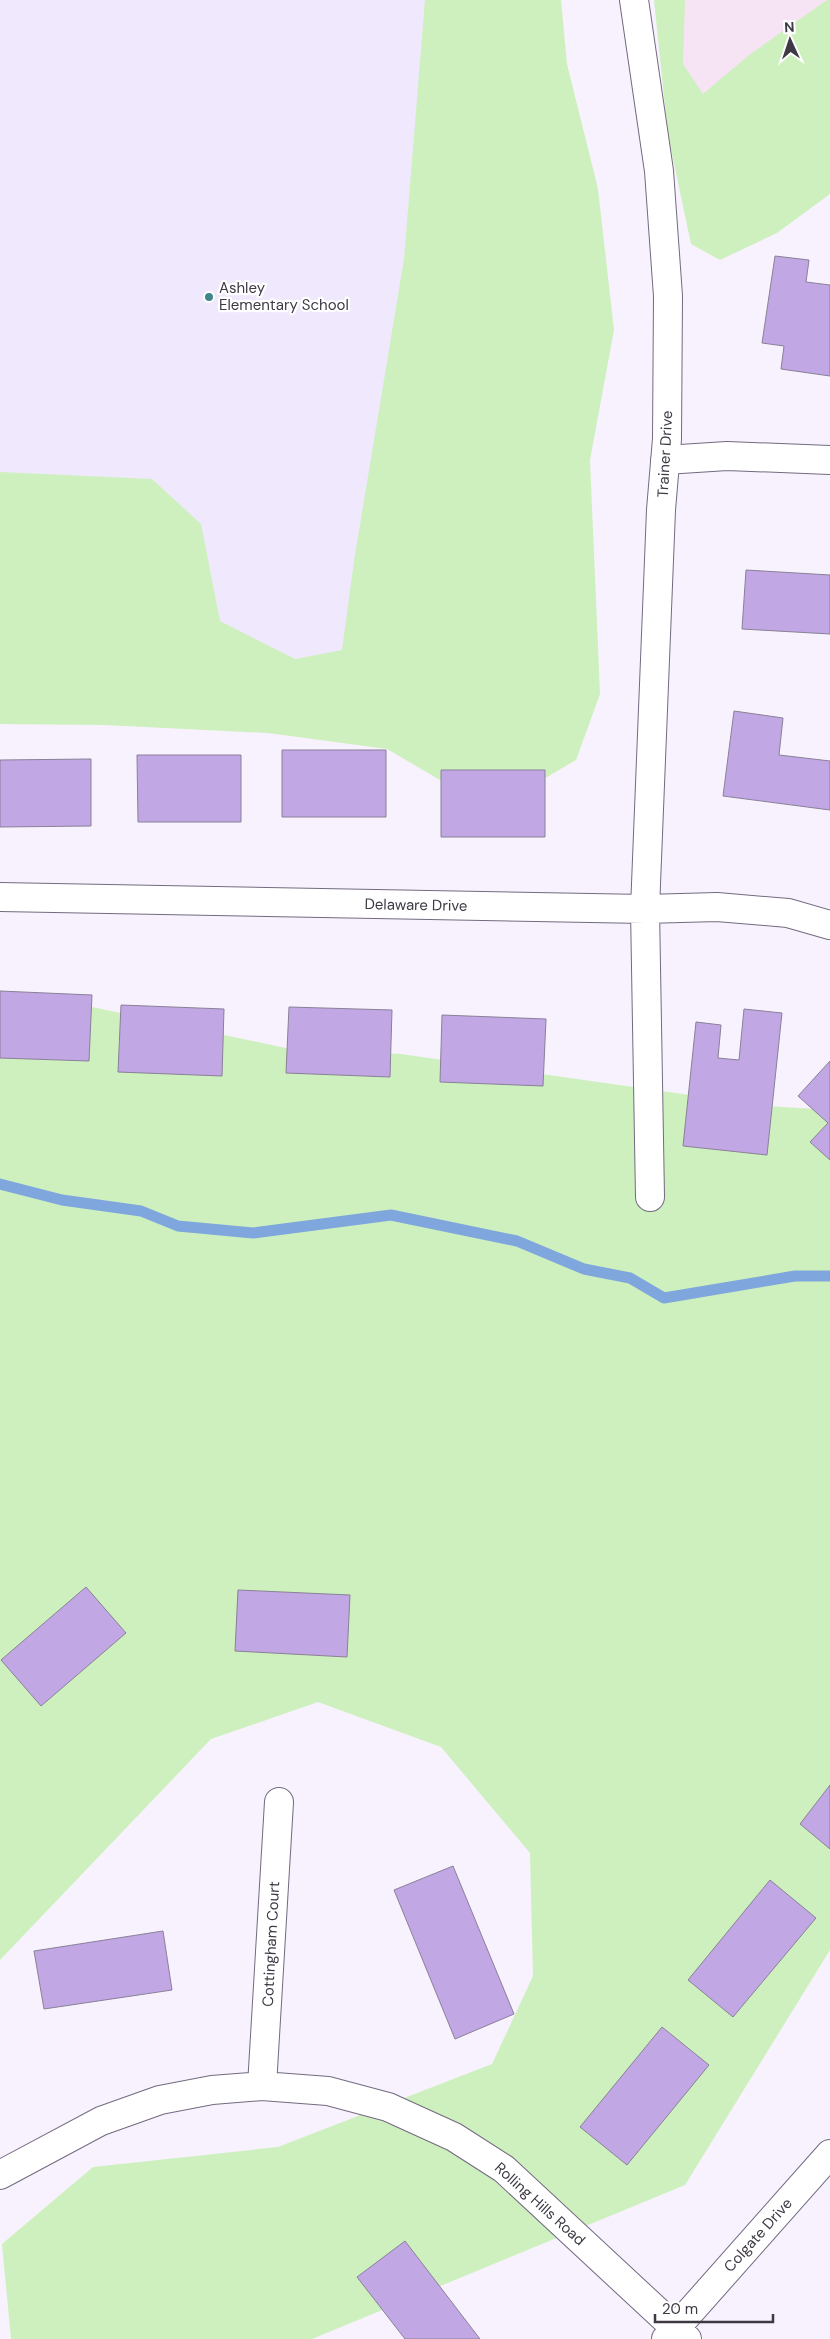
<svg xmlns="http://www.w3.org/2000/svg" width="830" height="2339" font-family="'DM Sans',sans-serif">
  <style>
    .industrial { fill: #f6e4f5 }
    .built { fill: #f0e8fc }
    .green { fill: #cef0be }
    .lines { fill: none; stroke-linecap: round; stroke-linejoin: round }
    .stream { stroke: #80a7dd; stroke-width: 11 }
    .building { fill: #c1a7e4; stroke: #8a8098 }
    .minor-casing { stroke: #736a81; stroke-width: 30 }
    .minor { stroke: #fff; stroke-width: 28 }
    .poi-dot { fill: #3f878c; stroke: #fff; stroke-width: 2 }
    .labels { text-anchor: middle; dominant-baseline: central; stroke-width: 4.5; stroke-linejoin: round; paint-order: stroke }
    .poi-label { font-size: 15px; fill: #3e3944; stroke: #fff; text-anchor: start }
    .street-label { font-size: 15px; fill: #3e3944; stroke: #fff }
  </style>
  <rect width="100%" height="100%" fill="#f7f2fd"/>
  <path class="industrial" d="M674,0H830L691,244Z"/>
  <path class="built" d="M0,0H444L391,594L342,650L295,659L0,650Z"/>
  <path class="green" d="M425,0H561L567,64L598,189L614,330L590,460L600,694L576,760L530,787L445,783L387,749L268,733L105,725L0,724V472L152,479L201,524L220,621L295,659L342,650L354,561L404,259Z
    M654,0H685L683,64L703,94L749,55L827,0H830V194L777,233L720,260L691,244L668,135Z
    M0,994L59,1000L290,1049L401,1054L768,1106L830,1110V1950L685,2185L312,2339H11L2,2244L93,2167L278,2147L492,2064L533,1976L530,1853L441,1747L318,1702L211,1739L0,1960Z"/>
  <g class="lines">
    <path class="stream" d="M0,1184L62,1200L141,1211L178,1226L253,1233L391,1215L517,1241L584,1269L630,1278L664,1298L795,1276H830"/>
  </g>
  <path class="building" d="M775,256L809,260L806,282L830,285V376L781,369L784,346L762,343Z
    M746,570L830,575V634L742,629Z
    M734,711L783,718L779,755L830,761V810L723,796Z
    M282,750H386V817H282Z
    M137,755H241V822H138Z
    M91,759V826L0,827V760Z
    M441,770H545V837H441Z
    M0,991L92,995L89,1061L0,1058Z
    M121,1005L224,1009L222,1076L118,1072Z
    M289,1007L392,1010L390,1077L286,1073Z
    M744,1009L782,1013L767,1155L683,1146L696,1022L721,1025L718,1058L739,1060Z
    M442,1015L546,1019L543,1086L440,1082Z
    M830,1061V1160L810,1142L828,1123L798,1096Z
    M86,1587L126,1633L41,1706L1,1660Z
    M238,1590L350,1595L347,1657L235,1651Z
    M830,1785V1849L800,1824Z
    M453,1866L514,2014L455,2039L394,1890Z
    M770,1880L816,1918L733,2017L688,1980Z
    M163,1931L172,1990L44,2009L34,1951Z
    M662,2027L709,2065L627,2165L580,2127Z
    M405,2241L480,2339H405L357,2277Z"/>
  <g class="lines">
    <defs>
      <path id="minor" d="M634,0L659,171L668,296L667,439L661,510L645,909L650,1197
        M665,460L727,456L830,460
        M0,897L645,909L717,907L788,913L830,925
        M262,2086L279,1802
        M0,2175L101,2121L160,2100L212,2090L262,2086L328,2091L388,2107L454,2137L504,2169L687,2339
        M666,2339L830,2154"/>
    </defs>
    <use href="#minor" class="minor-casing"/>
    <use href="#minor" class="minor"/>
  </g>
  <circle class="poi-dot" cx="209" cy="297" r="5"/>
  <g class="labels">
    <g class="poi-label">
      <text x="219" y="288">Ashley<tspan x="219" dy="17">Elementary School</tspan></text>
    </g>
    <g class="street-label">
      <text transform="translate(665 454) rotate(-87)">Trainer Drive</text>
      <text transform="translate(416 905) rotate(1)">Delaware Drive</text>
      <text transform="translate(271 1944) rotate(-87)">Cottingham Court</text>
      <text transform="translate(540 2204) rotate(42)">Rolling Hills Road</text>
      <text transform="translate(758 2235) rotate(-48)">Colgate Drive</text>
    </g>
  </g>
  <g transform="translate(790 40) rotate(357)" stroke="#ffffff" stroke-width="4" paint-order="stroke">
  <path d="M0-4L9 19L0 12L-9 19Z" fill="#3e3944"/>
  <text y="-8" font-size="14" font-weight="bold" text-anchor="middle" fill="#3e3944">N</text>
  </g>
  <path d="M655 2314v8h118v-8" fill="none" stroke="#3e3944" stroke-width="2.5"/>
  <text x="662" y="2314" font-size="15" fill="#3e3944" stroke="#ffffff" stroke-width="4" paint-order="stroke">20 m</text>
</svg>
